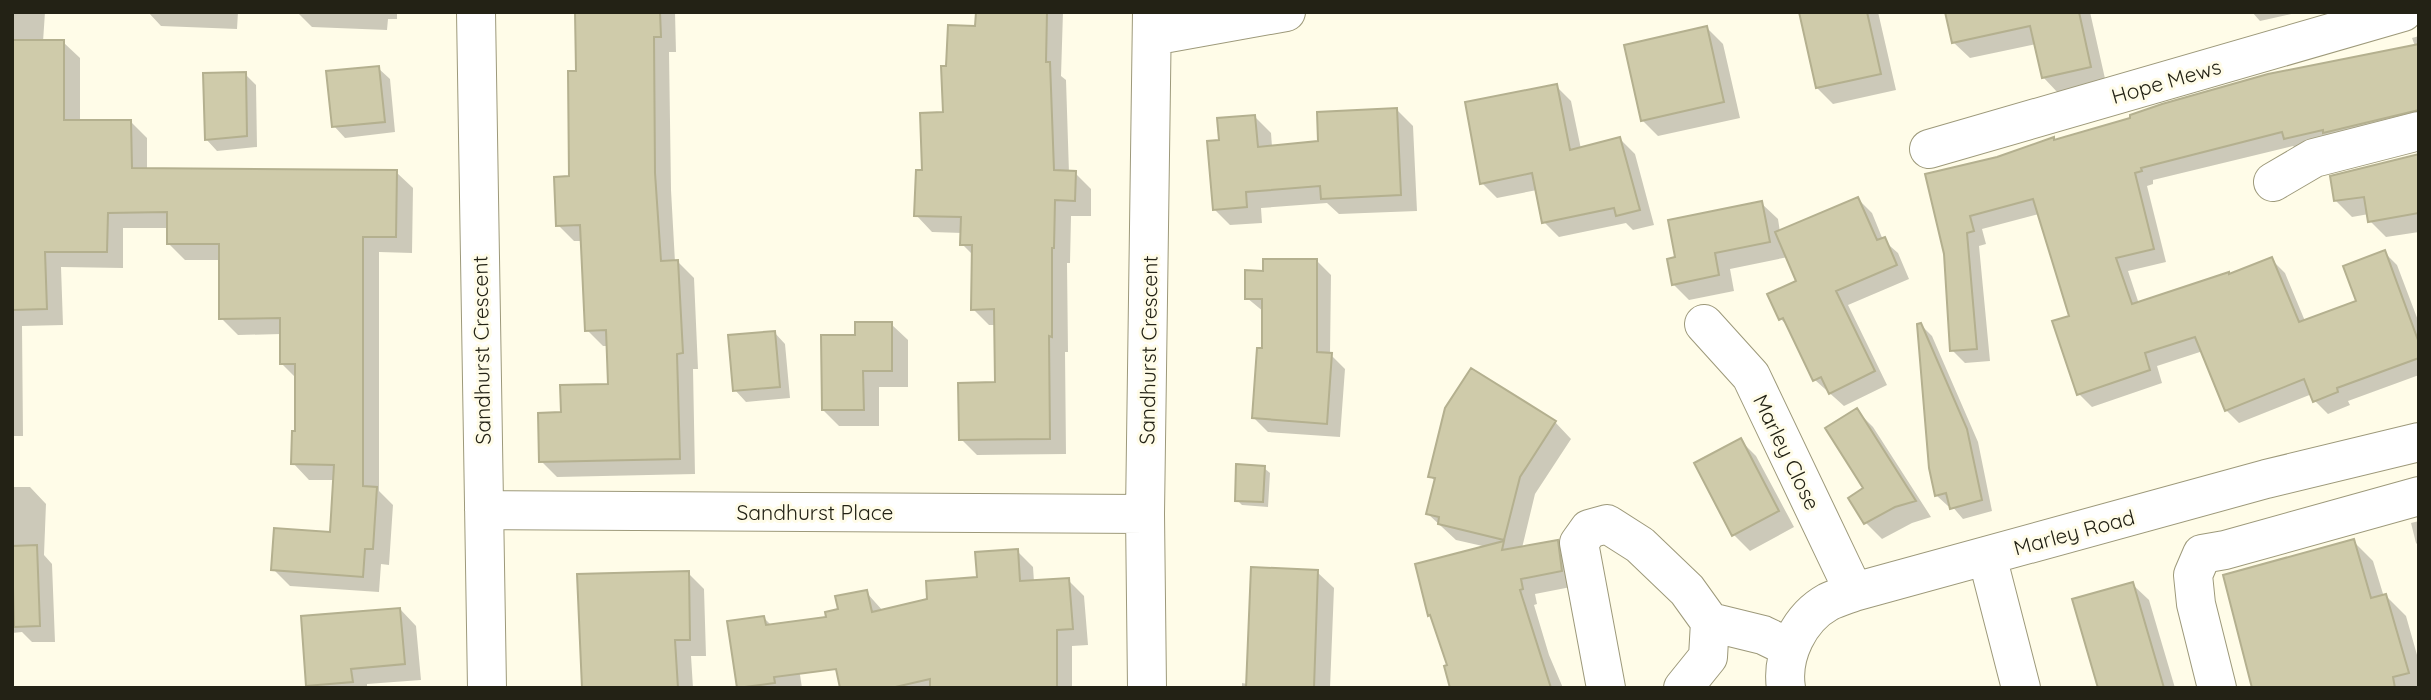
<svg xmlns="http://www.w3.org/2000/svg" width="2431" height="700" font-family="Quicksand,sans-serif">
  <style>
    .shadow { fill: #0003 }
    .building { fill: #cfcbaa; stroke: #b4b08f; stroke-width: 2 }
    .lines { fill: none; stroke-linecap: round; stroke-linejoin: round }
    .minor-casing { stroke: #9d997a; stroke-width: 40 }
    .minor { stroke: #fff; stroke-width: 38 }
    .labels { text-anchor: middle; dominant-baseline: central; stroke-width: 6; stroke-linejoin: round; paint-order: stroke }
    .street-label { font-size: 21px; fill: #232215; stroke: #fffce8 }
  </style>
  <rect width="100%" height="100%" fill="#fffce8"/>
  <path class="shadow" d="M12,12H45L43,42H63L80,58V122L130,121L147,138V170L396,172L413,188L412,253L379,252V491L393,505L389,565L381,564L379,592L290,586L273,569L332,533L335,480H309L293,463L297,433L296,378L281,363V334L238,335L221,318V260H185L169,244L168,228H123V268L61,267L63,325L22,326L23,436H14V487H30L46,504L44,555L52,564L55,642H32L22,632L12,633Z
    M148,12H238L237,29L161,26Z
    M297,12H397V19H388L387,30L312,27Z
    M577,12H675L676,52H669L671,190L675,262H678L694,278L698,369H693L695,474L557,477L541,461L563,414L610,385L609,346H603L587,330L583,241H574L558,225L571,178L578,73Z
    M977,12H1063L1061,76L1066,80L1069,173H1075L1091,189V216H1071L1070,263H1067L1068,352H1065L1066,454L977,455L961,439L997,384L996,325H989L973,309V255L962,244V233L932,232L916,215L924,172L945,114L947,67L977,27Z
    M1800,12H1878L1896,90L1833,104L1817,88Z
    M1947,12H2090L2106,83L2059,94L2043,77L2036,44L1970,58L1953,42Z
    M2252,12H2300L2260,21Z
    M1707,28L1723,44L1740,118L1658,136L1642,120Z
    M2419,36V112L2299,152L2293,146L2153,180V184L2147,186L2166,262L2128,271L2139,304L2230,276L2272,260L2285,273L2305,321L2358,302L2384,252L2397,265L2419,323V375L2348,401L2350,405L2328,414L2315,401L2312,394L2239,423L2226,410L2203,351L2157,366L2162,383L2092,407L2079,394L2071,317L2039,214L1982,229L1986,244L1979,246L1990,361L1965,363L1952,350L1946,254L1997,158L2415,46L2412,38Z
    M378,68L390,79L395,132L345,138L334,126Z
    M245,74L256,85L257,147L217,151L206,139Z
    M1556,86L1571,101L1581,149L1620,139L1635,154L1654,225L1633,230L1626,223L1559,237L1544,222L1537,190L1497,198L1482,183Z
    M1397,110L1413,126L1417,211L1339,214L1327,203L1261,208L1262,223L1230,225L1214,209L1221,142L1255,117L1271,133L1272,147L1320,143Z
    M2419,155V232L2386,237L2370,221L2369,214L2352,217L2336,201Z
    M1858,199L1872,213L1883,240L1898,253L1909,279L1848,305L1887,385L1844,406L1815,380L1790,329L1781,319L1770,295L1799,282L1788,257L1730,269L1734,291L1689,300L1673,284L1677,259L1761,203L1778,219L1780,232Z
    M1317,261L1331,275L1330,354L1345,369L1340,437L1268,432L1254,418L1263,350L1264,312L1247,298L1265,272Z
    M891,324L908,340V387H879V426H839L823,410L857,336Z
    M1921,325L1932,336L1978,442L1992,511L1963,519L1951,505L1948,506L1936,495Z
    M774,332L785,344L790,398L746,402L735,390Z
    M1856,410L1873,427L1931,517L1912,523L1882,539L1866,523V489Z
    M1555,422L1571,439L1535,494L1522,548L1557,542L1572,558L1576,586L1535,594L1537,604L1534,605L1549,655L1563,688H1452L1449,666L1433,619L1430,615L1487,547L1456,540L1428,514L1436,482L1430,476Z
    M1740,440L1756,456L1794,527L1750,551L1734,535Z
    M1264,468L1270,473L1268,507L1242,505L1237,500Z
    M2419,521V546L2416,543L2411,523Z
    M2353,541L2373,561L2384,597L2386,596L2406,616L2419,662V688H2253Z
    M1017,551L1033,567L1034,582L1068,580L1084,596L1088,645L1072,646V688H842L840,611L866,592L883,611L929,601L979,579Z
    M1317,572L1334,588L1330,688H1242V683L1248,684Z
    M688,573L704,589L706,656H691L693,688H584Z
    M2132,584L2149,600L2175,688H2100Z
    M400,609L416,626L421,680L367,684V688H308L302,617Z
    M764,618L772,626L794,635L802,688H737Z"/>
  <path class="building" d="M575,12H660L661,37H654L655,173L661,261L678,260L683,353L677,354L680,459L539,462L538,413L561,412L560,385L608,384L606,330L585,331L580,225L556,226L554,177L569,176L568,71H576Z
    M976,12H1047L1046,62H1050L1054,170L1076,171L1075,201L1055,200L1054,248H1052V337L1049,336L1050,439L959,440L958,383L995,382L994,309L971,310L972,245H960L961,217L914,216L916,170H922L920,113L943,112L941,66H946L948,25L975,26Z
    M1799,12H1867L1881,74L1816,88Z
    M1945,12H2079L2091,67L2042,78L2030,26L1952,43Z
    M1707,26L1724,102L1641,121L1624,45Z
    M12,40H64V120H131L132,168L397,170L396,237H363V486L377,487L373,549H365L363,577L271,570L274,528L330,532L334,465L291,464L292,431H295V364H280V318L219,319V244H167V212L108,213L107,252H45L47,309L12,310Z
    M2419,44V110L2323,133V130L2284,139L2282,132L2141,168L2142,171L2135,173L2154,249L2116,258L2132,304L2229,272V274L2272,257L2299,322L2356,301L2343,266L2385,250L2419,343V358L2337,388L2338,392L2313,402L2304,379L2225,411L2195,337L2145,353L2150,370L2077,395L2052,321L2069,316L2033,199L1970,216L1974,231L1967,233L1977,349L1950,351L1944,254L1925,174L1997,157L2054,137V140L2130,118V115L2162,104L2268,74Z
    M379,66L385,122L332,127L326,71Z
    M246,72L247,136L205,140L203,73Z
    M1557,84L1570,150L1620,137L1640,210L1616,216L1614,208L1542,223L1532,173L1480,184L1465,102Z
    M1397,108L1401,195L1321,199L1320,186L1246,192L1247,207L1213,210L1207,141L1219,140L1217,118L1255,115L1258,147L1318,141L1317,112Z
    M2419,154V213L2368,222L2364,197L2334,201L2330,176Z
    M1858,197L1877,240L1885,237L1897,265L1836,291L1875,371L1829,394L1821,377L1813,381L1783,318L1779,320L1767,294L1796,281L1775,232Z
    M1762,201L1770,242L1715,253L1719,275L1672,285L1667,259L1675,257L1668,220Z
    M1263,259H1317V352L1332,353L1327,424L1252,418L1257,348H1262V299H1245V270L1263,271Z
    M855,322H892V371H863L864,410H822L821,335H855Z
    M1921,323L1967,429L1982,500L1950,509L1946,493L1935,496L1929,468L1917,324Z
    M775,331L780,387L733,391L728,335Z
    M1471,368L1556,421L1520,477L1504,540L1438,524L1439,517L1426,514L1435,478L1428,477L1445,408Z
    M1857,408L1916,501L1895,507L1864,524L1848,498L1863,488L1825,428Z
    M1741,438L1779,511L1732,536L1694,463Z
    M1236,464L1265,466L1263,502L1235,501Z
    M2354,539L2371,598L2386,594L2409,673L2393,677L2395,688H2252L2223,575Z
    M1558,540L1562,571L1521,579L1523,589L1520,590L1551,688H1450L1444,666L1447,665L1430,615L1428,616L1415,564L1504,541L1502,550Z
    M37,545L40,626L14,627L12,546Z
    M1018,549L1020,581L1069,578L1073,629L1057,630V688H930V679L891,688H840L836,669L774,677L775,683L737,688L727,621L764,616L766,625L826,617L825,612L838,609L835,596L867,590L872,612L927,599L926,581L977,577L975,552Z
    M1251,567L1318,570L1314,688H1246Z
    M689,571L690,640H675L678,688H582L577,574Z
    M2133,582L2164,688H2098L2072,599Z
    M400,608L405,664L351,669L353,682L306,686L301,616Z"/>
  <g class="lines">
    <defs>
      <path id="minor" d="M476,12L487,688
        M1152,36L1286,12
        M1929,149L2403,12
        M2273,182L2314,158L2419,131
        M1704,324L1751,376L1854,592
        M484,510L1145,514
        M1987,556L2021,688
        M1710,622L1763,635L1790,648
        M1147,688L1145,514L1152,12
        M1606,688L1579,543L1589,529L1607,524L1640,545L1687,590L1710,622L1708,657L1683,688
        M1786,688C1781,656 1799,618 1828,602C1836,598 1846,595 1854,592L2266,479L2419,442
        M2217,688L2196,604L2193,575L2202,554L2225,550L2419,496"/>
    </defs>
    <use href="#minor" class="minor-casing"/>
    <use href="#minor" class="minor"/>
  </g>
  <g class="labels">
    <g class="street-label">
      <text transform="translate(2166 81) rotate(-16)">Hope Mews</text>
      <text transform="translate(481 350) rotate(-91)">Sandhurst Crescent</text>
      <text transform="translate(1148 350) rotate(-89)">Sandhurst Crescent</text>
      <text transform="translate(1787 452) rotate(64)">Marley Close</text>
      <text x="815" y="512">Sandhurst Place</text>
      <text transform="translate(2074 532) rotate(-15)">Marley Road</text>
    </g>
  </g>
  <rect width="2431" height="700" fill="none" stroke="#232215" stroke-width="28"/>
</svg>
